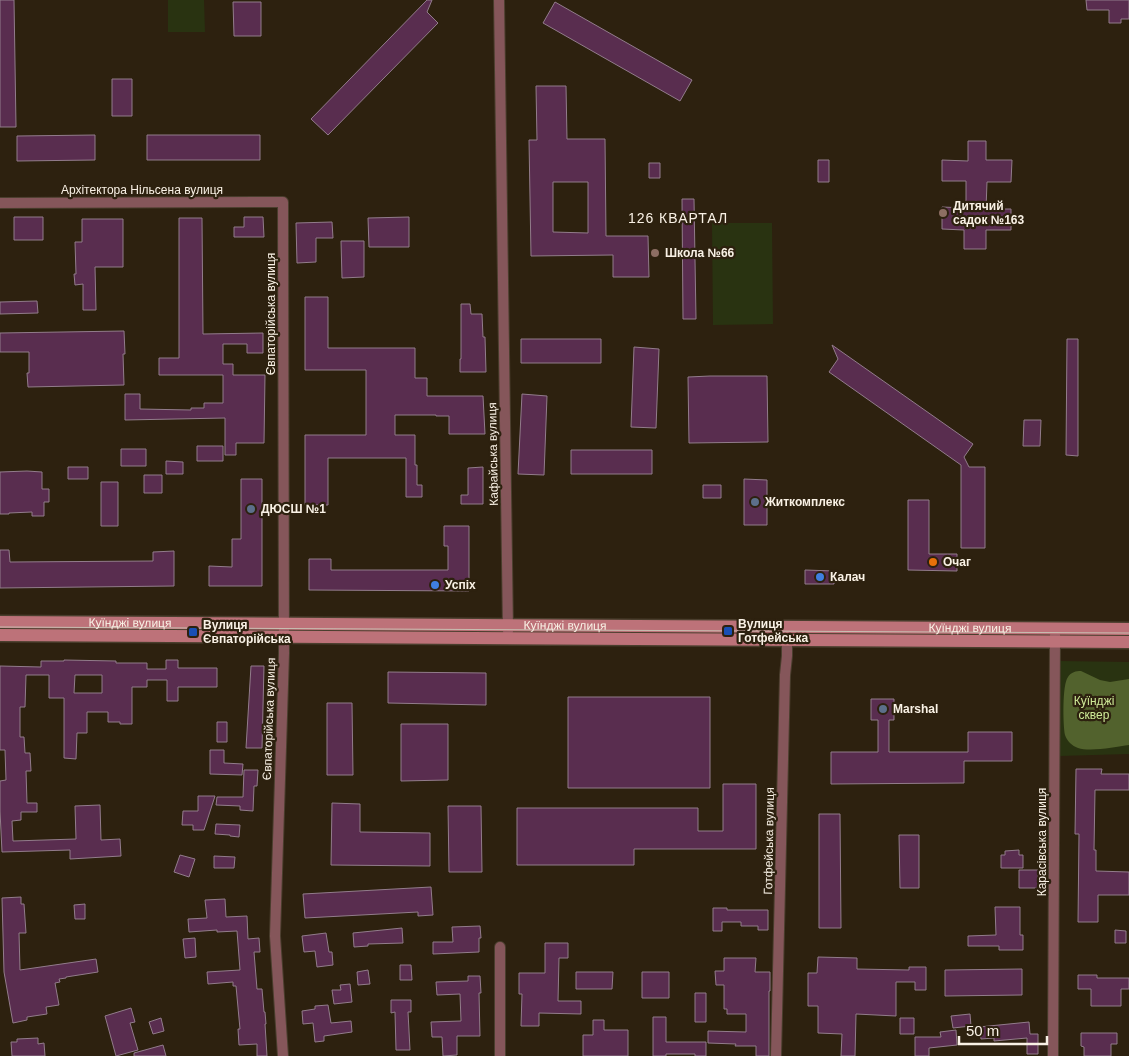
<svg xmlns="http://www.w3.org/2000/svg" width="1129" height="1056" font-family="Helvetica,sans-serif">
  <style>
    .green { fill: #293311 }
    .forest { fill: #52622d }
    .building { fill: #592d4f; stroke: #927c8b; fill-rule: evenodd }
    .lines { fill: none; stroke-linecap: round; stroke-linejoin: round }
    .minor-casing { stroke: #4a3e2d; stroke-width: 12 }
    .secondary-casing { stroke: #4a3e2d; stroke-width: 15 }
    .minor { stroke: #85565a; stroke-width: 10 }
    .secondary { stroke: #bd7279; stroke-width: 12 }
    .tram { stroke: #c8bfb2; stroke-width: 1 }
    .education-dot { fill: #8d6e63; stroke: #2d210f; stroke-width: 2 }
    .service-dot { fill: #5c6f8a; stroke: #2d210f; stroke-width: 2 }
    .food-dot { fill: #e8710a; stroke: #2d210f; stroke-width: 2 }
    .shop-dot { fill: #3f7fe0; stroke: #2d210f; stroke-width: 2 }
    .transit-dot { fill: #1a4fb4; stroke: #2d210f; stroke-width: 2 }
    .labels { text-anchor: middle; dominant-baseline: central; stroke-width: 4.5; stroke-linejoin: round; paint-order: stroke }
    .street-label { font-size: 12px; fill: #f9f1e5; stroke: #2d210f }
    .poi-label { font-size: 12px; font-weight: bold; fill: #f9f1e5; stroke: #2d210f; text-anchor: start }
    .park-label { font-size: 12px; fill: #cee997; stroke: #2d210f }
    .neighbourhood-label { font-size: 14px; letter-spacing: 1px; fill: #f9f1e5; stroke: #2d210f }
  </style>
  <rect width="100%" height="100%" fill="#2d210f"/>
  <path class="green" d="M168,0H204L205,32H168Z
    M712,223H772L773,324L713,325Z
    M1059,661L1129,662V754L1059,756Z"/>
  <path class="forest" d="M1081,671L1100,680L1110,682L1129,679V745C1116,747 1090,752 1078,748C1072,746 1067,741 1065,735C1063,726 1062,684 1068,677C1071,672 1076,671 1081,671Z"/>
  <path class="building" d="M0,0H14L16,127H0Z
    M427,0H432L427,12L438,23L328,135L311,119Z
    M1086,0H1129V19H1121V23H1109V10H1087Z
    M233,2H261V36H234Z
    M555,2L692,80L680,101L543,23Z
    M112,79H132V116H112Z
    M536,86H566L567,139H605L606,236H648L649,277H613V255L531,256L529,140H537ZM553,182H588V233L553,232Z
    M95,135V160L17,161V136Z
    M147,135H260V160H147Z
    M968,141H986V160H1012L1011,182H987L986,209H1011V230H986V249H964V230L942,229V207L966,208V181H942V160L968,161Z
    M818,160H829V182H818Z
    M649,163H660V178H649Z
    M682,199H694L696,319H683Z
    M14,217H43V240H14Z
    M244,217H263L264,237H234V227H244Z
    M409,217V247H369L368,218Z
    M179,218H202L203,334L263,333V353H247V344H223V364H233V375H265L264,443H236V455H225V418L125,420V394H140V409L191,410V408H204V403H223V375H159V358H179Z
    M82,219H123V267H95L96,310H83V284L75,285L74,274H76L75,242H82Z
    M332,222L333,238H316V262L297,263L296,223Z
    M341,241H364V277L342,278Z
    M305,297H328V348H415V378H427V396H483L485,434H449V416H436V415H395V435H415V465H417V485H422V497H406V458H328V505H305V435H366V370H305Z
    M37,301L38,313L0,314V302Z
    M461,304H470L471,314H482L483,337H485L486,372H460V359H461Z
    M124,331L125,354H123L124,385L28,387L27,373H29V352H0V333Z
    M521,339H601V363H521Z
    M1067,339H1078V456L1066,455Z
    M832,345L973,444L964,457L969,467H985V548H961V465L829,372L838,359Z
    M634,347L659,349L656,428L631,427Z
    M710,376H767L768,442L689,443L688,377Z
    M522,394L547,396L544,475L518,474Z
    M1024,420H1041L1040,446H1023Z
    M197,446H223V461H197Z
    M121,449H146V466H121Z
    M571,450H652V474H571Z
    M166,461L183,462V474H166Z
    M68,467H88V479H68Z
    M483,467V504H461V495H468V468Z
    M27,471L42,472V489H49V502H44V516H32V512L9,513V514H0V472Z
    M144,475H162V493H144Z
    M241,479H262V586H209V566L232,567V539H241Z
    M744,479L767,480V525H744Z
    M101,482H118V526H101Z
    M703,485H721V498H703Z
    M908,500H929V554H957V571L908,570Z
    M444,526H469V591L309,590V559H331V570H448V546H444Z
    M0,550H9L10,562L153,561V552L174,551V586L0,588Z
    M805,570L834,571V584H805Z
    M64,660L116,661V663H147V669H166V660H178V668H217V687H178V701H167V680H147V687H132V724H120V722H108V712H87V733H77L76,759L64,758V698H49V675H26L25,707H20V737H24L25,753H30L31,771H26L27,803H37V812H21V820L12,821L13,841L76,839L75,806L100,805L101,840L120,839L121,856L70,859V850L2,852L0,811V781L6,780L5,750H0V666L41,667V661H64ZM75,675H102V693H74Z
    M251,666H264L262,748H246Z
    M388,672L486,673V705L388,703Z
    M568,697H710V788H568Z
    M871,699H894V720H889V752H968V732H1012V761H964V783L831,784V752H878V720H871Z
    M327,703H352L353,775H327Z
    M217,722H227V742H217Z
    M401,724H448V780L401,781Z
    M210,750H224V763L243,764L242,775L210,774Z
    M1076,769H1102L1101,774H1129V790H1095L1094,850H1096V871L1129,872V895H1098V922H1078L1079,834H1075Z
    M244,770H258L257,786H254L253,811L240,810V806L216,805L217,797H243Z
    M723,784H756V849H634V865H517V808H698V831H723Z
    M198,796H215L204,830H193V825H182L183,811H198Z
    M332,803L360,804V832L430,833V866L331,865Z
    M448,806H481L482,872H449Z
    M819,814H840L841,928H819Z
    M216,824L240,825L239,837L230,836V835L215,834Z
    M899,835H919V888H900Z
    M1019,850V855H1023V868H1001V855H1005V851Z
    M180,855L195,859L189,877L174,872Z
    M214,856L235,857L234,868H214Z
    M1019,870H1038V888H1019Z
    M431,887L433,915L418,916V912L305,918L303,894Z
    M21,897V904H24L26,933H19L20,970L96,959L98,972L66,977V978L59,979L60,982L55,983L59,1005L46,1007L47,1014L27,1017V1020L13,1023L4,972L2,898Z
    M225,899L226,917L247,916L248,939L259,938L260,952H254L257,989H262L264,1012H265L266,1024H265L267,1056H257V1044L239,1045L238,1029H240L236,986H233V982L208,984L207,972L240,970L237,931L217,932V930L189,932L188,919L207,918L205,900Z
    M85,904V919H75L74,905Z
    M995,907H1020V935H1023V950H999V946H968V936L996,935Z
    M713,908H727V910H768V930H758V926H741V922H722V931H713Z
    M480,926L481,938H479V952L433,954V942H453L452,927Z
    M402,928L403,943L368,944V946L354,947L353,933Z
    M1115,930L1126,931V943H1115Z
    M326,933L329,952H332L333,965L317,967L315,951L304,952L302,936Z
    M195,938L196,957L185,958L183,939Z
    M545,943H568V958H559L558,1001H581V1014L539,1013V1026H521L522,994H519V973H545Z
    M818,957L857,958V969L909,970V967H926V990H915V982H896V1016L856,1014L855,1056H841L842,1034L818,1033V1006H808V973H817Z
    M724,958H756L755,972H770V991H769V1056H756V1046H735L736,1044L708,1043V1031L746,1032V1014H727V1009H724V985H716L715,971H724Z
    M400,965H411L412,980H400Z
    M1022,969V995L945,996V970Z
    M368,970L370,984L358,985L357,972Z
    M576,972H613L612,989H576Z
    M642,972H669V998H642Z
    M1078,975H1097V978H1129V989H1121V1006H1091V989H1078Z
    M468,976H480L481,993H479L480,1036H457V1055L443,1056L442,1037H432L431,1022L461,1021L460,994L437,995L436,982L468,981Z
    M350,984L352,1002L334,1004L332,990H341L340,985Z
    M695,993H706V1022H695Z
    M391,1000H411V1012H408L410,1050H396L395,1012L391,1013Z
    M328,1005L331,1023L351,1021L352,1032L324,1036V1041L315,1042L313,1023L303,1024L302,1011L315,1009V1006Z
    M131,1008L135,1022L130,1023L138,1050L116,1056L105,1016Z
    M970,1014L971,1026L953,1028L951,1016Z
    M653,1017H666V1042H706V1056H695V1054H666V1056H653Z
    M161,1018L164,1031L153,1034L149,1022Z
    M900,1018H914V1034H900Z
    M593,1020H604V1030H628V1056H583V1035H593Z
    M1029,1022L1030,1034H1038V1054H1027V1038L994,1041V1038L981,1039L979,1027Z
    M956,1030L957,1045L929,1048V1056H915V1037H941L940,1032Z
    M1081,1033H1117V1044H1111V1056H1084V1047L1081,1046Z
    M38,1038V1044L44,1043L45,1056H12L11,1042H17V1039Z
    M163,1045L166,1056H134V1053Z"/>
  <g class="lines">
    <defs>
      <path id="minor" d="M499,0L508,631
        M0,203L283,202L284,653L275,936L283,1056
        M500,947V1056
        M776,1056L785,675L787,656V632
        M1053,1056L1055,635"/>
      <g id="secondary">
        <path id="s1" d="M0,622L1129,629"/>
        <path d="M0,635L1129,642"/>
      </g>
    </defs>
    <use href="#minor" class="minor-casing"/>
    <use href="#secondary" class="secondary-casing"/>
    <use href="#minor" class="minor"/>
    <use href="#secondary" class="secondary"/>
    <path class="tram" d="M0,627L1129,633"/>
  </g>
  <g class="education-dot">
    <circle cx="943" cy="213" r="5"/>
    <circle cx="655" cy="253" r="5"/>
  </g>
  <g class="service-dot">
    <circle cx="755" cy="502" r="5"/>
    <circle cx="251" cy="509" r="5"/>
    <circle cx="883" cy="709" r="5"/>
  </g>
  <circle class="food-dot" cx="933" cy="562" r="5"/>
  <g class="shop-dot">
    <circle cx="820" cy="577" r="5"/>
    <circle cx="435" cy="585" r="5"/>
  </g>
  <g class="transit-dot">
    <rect x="723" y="626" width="10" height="10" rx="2.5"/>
    <rect x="188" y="627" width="10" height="10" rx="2.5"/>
  </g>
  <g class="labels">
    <g class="street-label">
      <text x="142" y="190">Архітектора Нільсена вулиця</text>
      <text transform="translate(271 314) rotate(-90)">Євпаторійська вулиця</text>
      <text transform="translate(493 454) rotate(-91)">Кафайська вулиця</text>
      <text stroke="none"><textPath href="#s1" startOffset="130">Куїнджі вулиця</textPath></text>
      <text stroke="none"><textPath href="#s1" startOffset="565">Куїнджі вулиця</textPath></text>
      <text stroke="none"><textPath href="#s1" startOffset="970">Куїнджі вулиця</textPath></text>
      <text transform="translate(269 719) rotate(-88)">Євпаторійська вулиця</text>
      <text transform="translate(769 841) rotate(-89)">Готфейська вулиця</text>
      <text transform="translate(1042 842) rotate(-90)">Карасівська вулиця</text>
    </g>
    <g class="poi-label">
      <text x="953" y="206">Дитячий<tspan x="953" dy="14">садок №163</tspan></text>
      <text x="665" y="253">Школа №66</text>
      <text x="765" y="502">Житкомплекс</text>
      <text x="261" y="509">ДЮСШ №1</text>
      <text x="943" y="562">Очаг</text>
      <text x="830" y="577">Калач</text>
      <text x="445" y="585">Успіх</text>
      <text x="738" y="624">Вулиця<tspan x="738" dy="14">Готфейська</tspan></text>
      <text x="203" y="625">Вулиця<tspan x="203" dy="14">Євпаторійська</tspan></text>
      <text x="893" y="709">Marshal</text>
    </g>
    <g class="park-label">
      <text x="1094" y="701">Куїнджі<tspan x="1094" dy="14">сквер</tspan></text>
    </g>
    <g class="neighbourhood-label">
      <text x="678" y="218">126 КВАРТАЛ</text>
    </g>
  </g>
  <path d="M959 1036v8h88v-8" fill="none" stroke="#f9f1e5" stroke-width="2.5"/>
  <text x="966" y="1036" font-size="15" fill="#f9f1e5" stroke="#2d210f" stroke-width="4" paint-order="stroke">50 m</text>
</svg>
